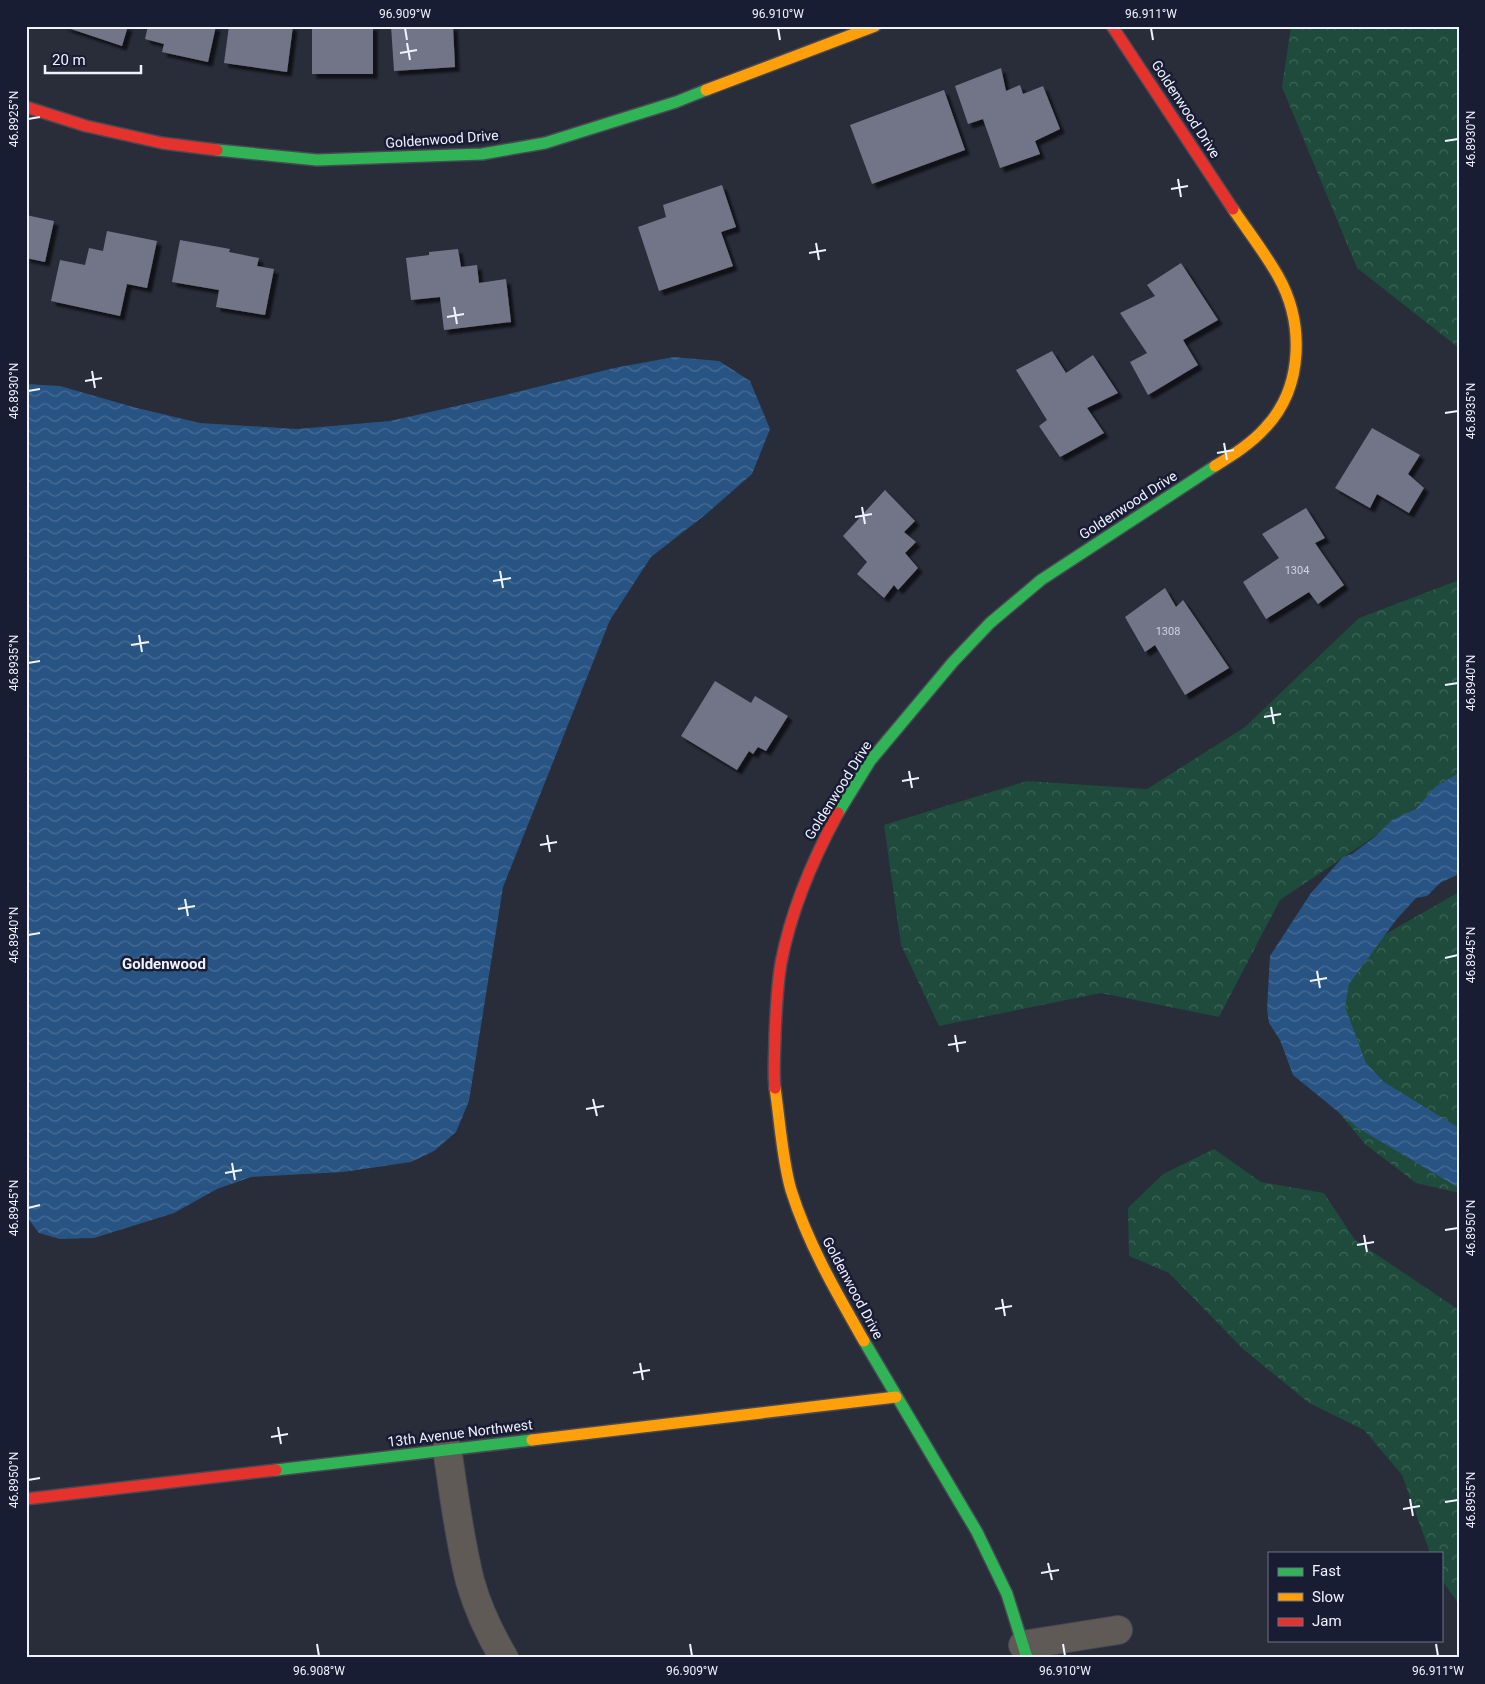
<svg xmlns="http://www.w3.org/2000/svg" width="1485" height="1684" font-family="Roboto,sans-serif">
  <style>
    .forest { fill: url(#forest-crowns) }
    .water { fill: url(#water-waves) }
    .building { fill: #727588; filter: url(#shadow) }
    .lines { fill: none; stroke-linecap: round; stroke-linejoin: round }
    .street-casing { stroke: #464953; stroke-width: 30 }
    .fast-casing { stroke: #464953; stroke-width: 14 }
    .slow-casing { stroke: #464953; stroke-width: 14 }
    .jam-casing { stroke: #464953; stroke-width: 14 }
    .street { stroke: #605a57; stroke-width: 28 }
    .fast { stroke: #30b455; stroke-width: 11 }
    .slow { stroke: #ff9f0a; stroke-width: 11 }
    .jam { stroke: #e5322d; stroke-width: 11 }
    .ticks { fill: none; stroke: #eff2ff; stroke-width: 2 }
    .labels { text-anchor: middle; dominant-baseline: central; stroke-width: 5; stroke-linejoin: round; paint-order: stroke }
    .number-label { font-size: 11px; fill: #d0d3e1 }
    .street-label { font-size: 14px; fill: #eff2ff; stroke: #191d34 }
    .neighbourhood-label { font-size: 15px; font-weight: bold; fill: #eff2ff; stroke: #191d34 }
    .neatline { fill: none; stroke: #eff2ff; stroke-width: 2 }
    .ticks-label { font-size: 12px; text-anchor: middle; fill: #eff2ff }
  </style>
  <defs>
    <pattern id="forest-crowns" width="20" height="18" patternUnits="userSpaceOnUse" patternTransform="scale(1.25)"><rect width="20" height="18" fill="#1e4b3b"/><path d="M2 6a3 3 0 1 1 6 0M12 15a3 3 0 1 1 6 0" fill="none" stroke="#3f6558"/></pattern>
    <pattern id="water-waves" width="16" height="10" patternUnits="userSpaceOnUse" patternTransform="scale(1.25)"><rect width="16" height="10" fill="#285483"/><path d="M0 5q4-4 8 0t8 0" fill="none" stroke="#486d96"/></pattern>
    <filter id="shadow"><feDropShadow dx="4.5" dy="4.5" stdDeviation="1" flood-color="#0009"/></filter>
  </defs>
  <rect width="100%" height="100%" fill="#292c39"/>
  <path class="forest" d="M1291,26H1459V348L1357,268L1282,87Z
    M1459,580V778L1405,816L1280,900L1219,1017L1101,993L939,1026L901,945L884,825L1027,781L1147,789L1245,727L1359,618Z
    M1459,892V1193L1416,1183L1365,1144L1325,1096L1338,970L1389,932Z
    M1214,1149L1261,1182L1324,1193L1355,1240L1459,1310V1604L1441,1579V1553H1430L1402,1475L1364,1430L1309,1403L1243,1349L1169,1273L1129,1256L1128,1208L1163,1174Z"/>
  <path class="water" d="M674,357L719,361L750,381L770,429L752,474L705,515L651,557L610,620L503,887L469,1101L456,1132L434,1151L411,1162L343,1172L251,1177L217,1189L174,1213L94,1238L60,1239L39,1233L26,1216V384L60,386L133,407L200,423L297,429L390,421L501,396L614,368Z
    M1459,773V874L1440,883L1427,896L1416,898L1396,920L1349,984L1345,1007L1366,1063L1384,1082L1459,1128V1188L1358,1128L1293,1075L1280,1040L1269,1023L1267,1009L1270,956L1311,893L1343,857L1352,854L1376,836L1392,820L1416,809L1435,787Z"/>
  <path class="building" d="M62,26H128L122,46Z
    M148,26H216L208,62L162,52L164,44L145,39Z
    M229,26H293L287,72L224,63Z
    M312,26H373V74H312Z
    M391,26H453L455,67L394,71Z
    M1001,68L1006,91L1020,85L1023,94L1043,86L1060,129L1035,141L1040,154L1000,168L983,119L968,124L955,86Z
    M944,90L965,150L872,184L850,125Z
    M722,185L736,227L721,232L733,266L659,291L638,227L666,217L663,205Z
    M26,215L54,221L45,262L26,258Z
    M107,231L157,241L147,288L127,284L120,316L51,301L60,260L85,265L89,248L103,251Z
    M180,240L230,249L229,252L259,258L257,266L274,269L265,315L216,307L219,290L172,282Z
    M458,249L461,267L477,265L479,283L506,279L511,322L444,330L440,297L411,300L406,258L429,255V252Z
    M1181,263L1218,320L1183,340L1198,365L1148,395L1130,362L1147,353L1120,313L1155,296L1147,285Z
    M1052,351L1066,373L1093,355L1118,393L1087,408L1104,433L1060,457L1039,426L1047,420L1016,370Z
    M1372,428L1420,455L1408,474L1424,488L1409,513L1377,494L1370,508L1335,488Z
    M885,490L915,521L904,532L916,542L905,553L918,568L898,590L894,585L884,598L857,574L867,562L843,536Z
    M1306,508L1325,538L1315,543L1344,585L1318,604L1309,592L1266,619L1243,582L1279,558L1262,534Z
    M1165,588L1176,607L1183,600L1229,668L1185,695L1155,645L1145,652L1125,617Z
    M715,681L751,703L755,696L788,716L766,751L758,747L753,754L749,751L737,770L681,736Z"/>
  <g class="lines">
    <defs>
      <path id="street" d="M447,1449C454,1493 459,1538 470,1581C477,1606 491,1636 504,1658
        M1023,1645L1118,1630"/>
      <path id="fast" d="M217,150L317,160L482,154L545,143L676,102L706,90
        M838,813L870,761L953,662L990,623L1041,580L1215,466
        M864,1341L977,1532L1007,1594L1027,1658
        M276,1470L532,1440"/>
      <path id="slow" d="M706,90L875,26
        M1215,466C1233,455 1252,443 1266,427C1304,386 1304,322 1278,276C1265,253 1248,231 1233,209
        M775,1088C780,1121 782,1159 791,1190C808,1244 836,1292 864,1341
        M532,1440L896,1397"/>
      <path id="jam" d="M1112,26L1233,209
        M26,107L86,126L162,143L217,150
        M775,1088C773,1071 775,1053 775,1035C776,1011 777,986 781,963C791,910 813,859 838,813
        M26,1499L276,1470"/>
    </defs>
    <use href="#street" class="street-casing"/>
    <use href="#fast" class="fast-casing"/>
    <use href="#slow" class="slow-casing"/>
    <use href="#jam" class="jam-casing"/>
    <use href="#street" class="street"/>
    <use href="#fast" class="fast"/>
    <use href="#slow" class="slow"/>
    <use href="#jam" class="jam"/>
  </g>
  <path class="ticks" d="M405,28L407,40M778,28L780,40M1151,28L1153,40M407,43L410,60M400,53L417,50M28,119L40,117M1445,141L1458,139M1178,179L1181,197M1171,189L1188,186M816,243L819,260M809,253L826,250M454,307L457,324M447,317L464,314M92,371L95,388M85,381L102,378M28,391L40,389M1445,413L1458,411M1224,443L1227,460M1217,453L1234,450M862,507L865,524M855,517L872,514M500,571L503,588M493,581L511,578M139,635L142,652M131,645L149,642M28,663L40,661M1445,685L1458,683M1271,707L1274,724M1264,717L1281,714M909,771L912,788M902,781L919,778M547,835L550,852M540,845L557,842M185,899L188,916M178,909L195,906M28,935L40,933M1445,958L1458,955M1317,971L1320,988M1310,981L1327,978M955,1035L958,1052M948,1045L966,1042M593,1099L597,1116M586,1109L604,1106M232,1163L235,1180M225,1173L242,1170M28,1208L40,1205M1445,1230L1458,1228M1364,1235L1367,1252M1357,1245L1374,1242M1002,1299L1005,1316M995,1309L1012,1306M640,1363L643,1380M633,1373L650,1370M278,1427L281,1444M271,1437L288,1434M28,1480L40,1478M1410,1499L1413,1516M1445,1502L1458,1500M1403,1509L1420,1506M1048,1563L1052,1580M1041,1573L1059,1570M317,1644L319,1656M690,1644L692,1656M1063,1644L1065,1656M1436,1644L1438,1656"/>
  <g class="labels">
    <g class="number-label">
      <text x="1297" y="570">1304</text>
      <text x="1168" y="631">1308</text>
    </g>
    <g class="street-label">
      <text transform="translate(1186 109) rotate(57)">Goldenwood Drive</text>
      <text transform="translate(442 139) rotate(-4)">Goldenwood Drive</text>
      <text transform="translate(1128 505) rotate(-33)">Goldenwood Drive</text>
      <text transform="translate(838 790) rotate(-58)">Goldenwood Drive</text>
      <text transform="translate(853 1288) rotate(62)">Goldenwood Drive</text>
      <text transform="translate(460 1433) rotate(-7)">13th Avenue Northwest</text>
    </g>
    <g class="neighbourhood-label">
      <text x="164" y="964">Goldenwood</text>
    </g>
  </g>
  <rect width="1485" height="1684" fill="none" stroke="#191d34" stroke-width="55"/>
  <rect x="1268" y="1552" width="175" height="90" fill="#191d34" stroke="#6f7285"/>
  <rect x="1278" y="1568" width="25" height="8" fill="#30b455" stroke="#6f7285"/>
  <text x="1312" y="1576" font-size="15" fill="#eff2ff">Fast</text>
  <rect x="1278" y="1593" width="25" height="8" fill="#ff9f0a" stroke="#6f7285"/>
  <text x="1312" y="1602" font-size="15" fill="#eff2ff">Slow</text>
  <rect x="1278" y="1618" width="25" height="8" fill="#e5322d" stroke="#6f7285"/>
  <text x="1312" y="1626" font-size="15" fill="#eff2ff">Jam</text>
  <path d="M45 65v8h96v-8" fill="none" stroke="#eff2ff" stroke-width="2.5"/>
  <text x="52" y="65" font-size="15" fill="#eff2ff" stroke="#191d34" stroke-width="4" paint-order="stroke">20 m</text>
  <rect x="28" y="28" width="1430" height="1628" class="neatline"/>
  <g class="ticks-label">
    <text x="405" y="18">96.909°W</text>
    <text x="778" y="18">96.910°W</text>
    <text x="1151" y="18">96.911°W</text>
    <text transform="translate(14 119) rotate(-90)" y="4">46.8925°N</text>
    <text transform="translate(1471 139) rotate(-90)" y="4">46.8930°N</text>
    <text transform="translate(14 391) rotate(-90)" y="4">46.8930°N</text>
    <text transform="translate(1471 411) rotate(-90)" y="4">46.8935°N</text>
    <text transform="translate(14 663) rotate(-90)" y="4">46.8935°N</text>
    <text transform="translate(1471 683) rotate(-90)" y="4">46.8940°N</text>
    <text transform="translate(14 935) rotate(-90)" y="4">46.8940°N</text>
    <text transform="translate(1471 955) rotate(-90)" y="4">46.8945°N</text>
    <text transform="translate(14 1208) rotate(-90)" y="4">46.8945°N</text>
    <text transform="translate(1471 1228) rotate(-90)" y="4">46.8950°N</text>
    <text transform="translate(14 1480) rotate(-90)" y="4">46.8950°N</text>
    <text transform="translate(1471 1500) rotate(-90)" y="4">46.8955°N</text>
    <text x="319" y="1675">96.908°W</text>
    <text x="692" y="1675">96.909°W</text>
    <text x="1065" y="1675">96.910°W</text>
    <text x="1438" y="1675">96.911°W</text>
  </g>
</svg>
